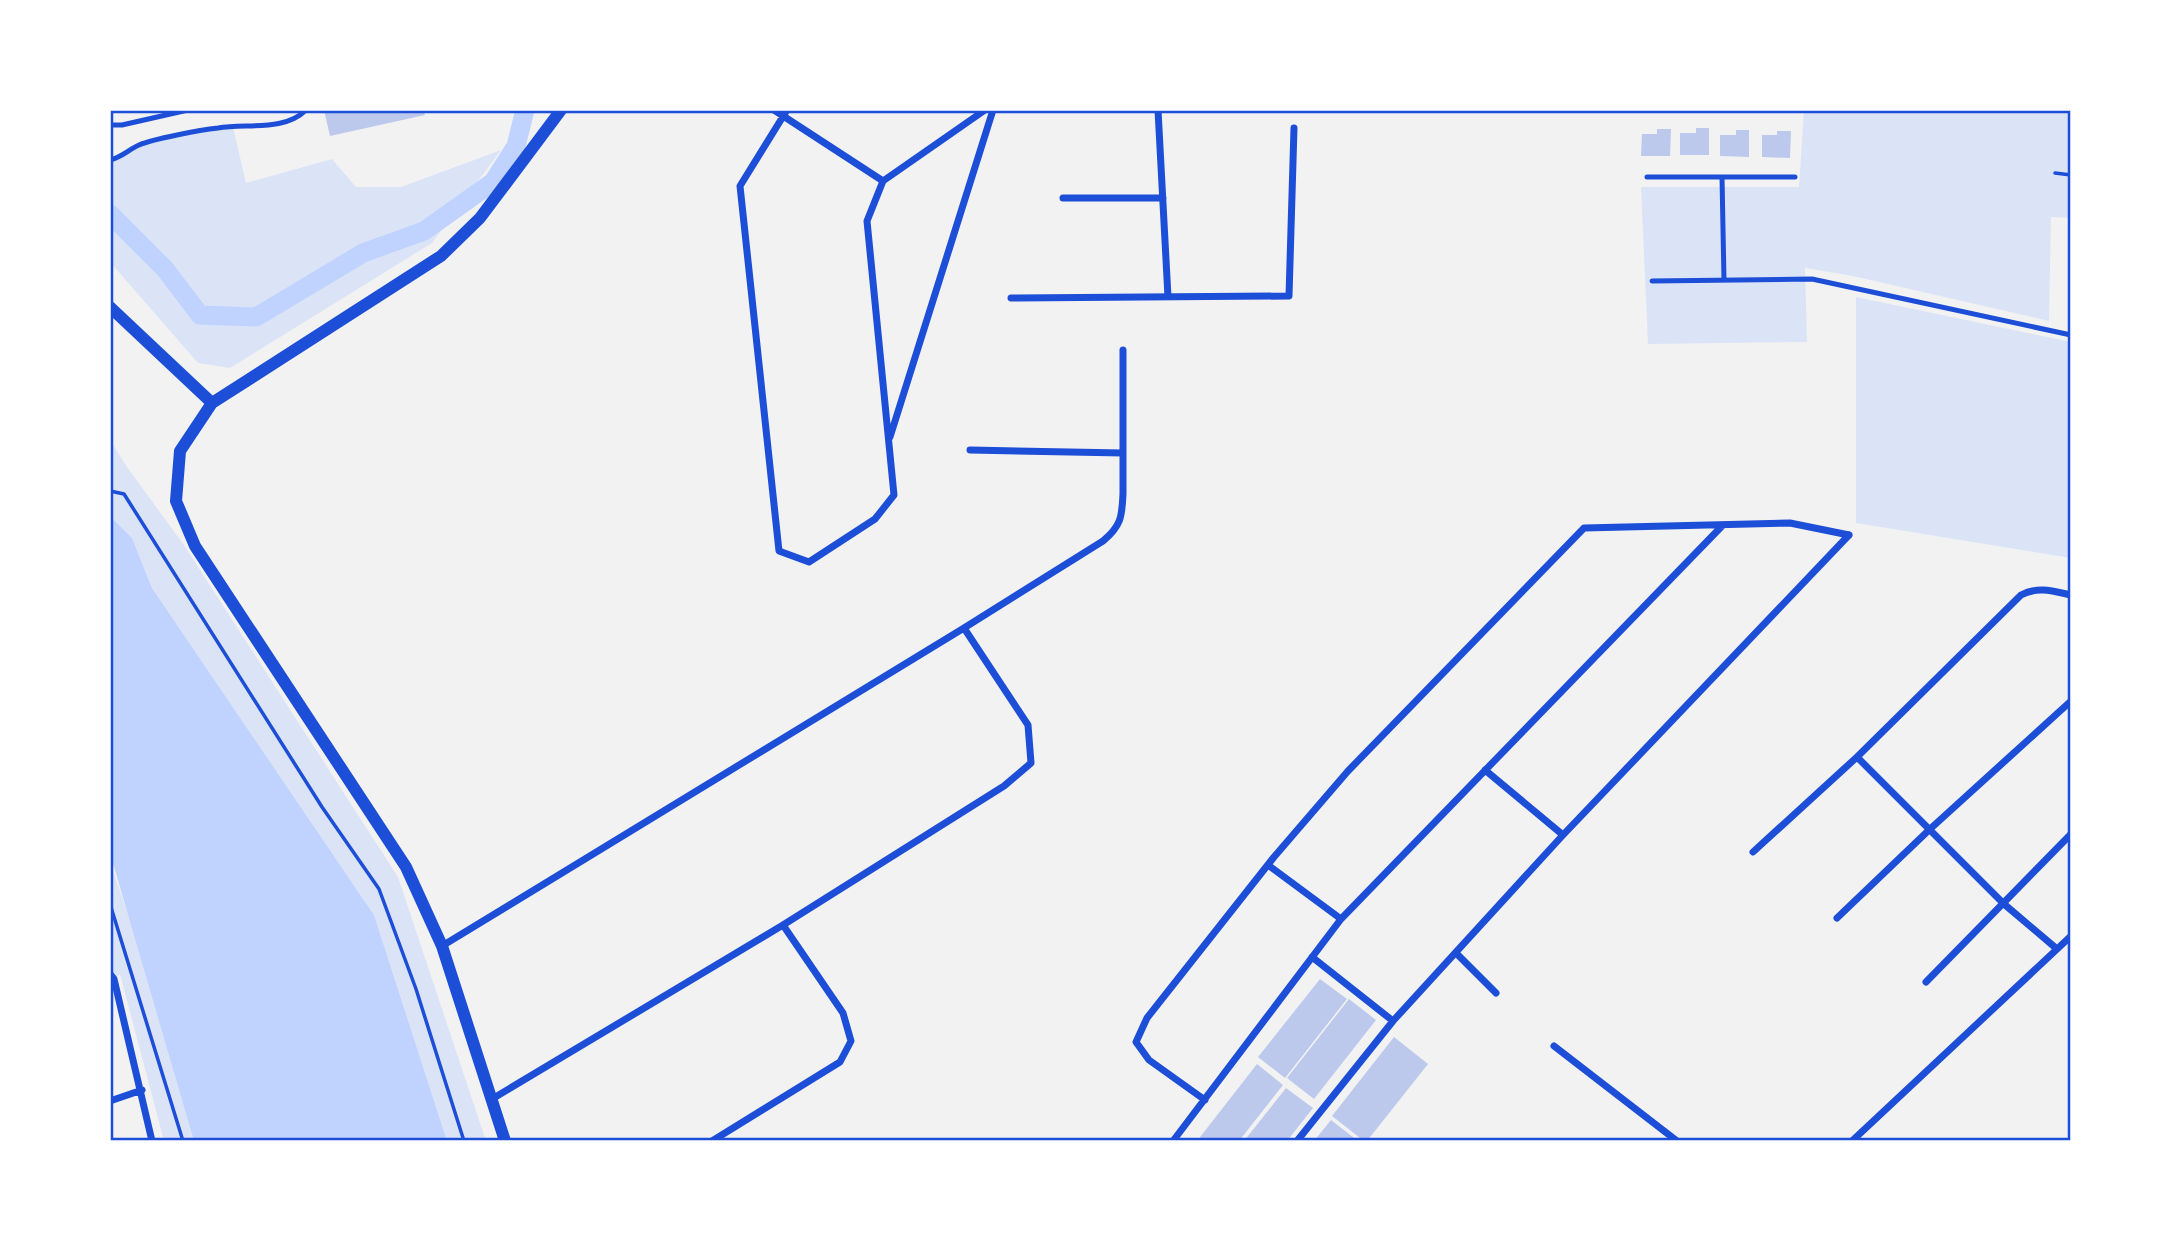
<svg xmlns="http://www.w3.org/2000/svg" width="2181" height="1251" font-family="Arial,sans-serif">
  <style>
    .green { fill: #dbe4f7 }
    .water { fill: #bfd3fe }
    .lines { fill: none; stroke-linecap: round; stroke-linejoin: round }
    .canal { stroke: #bfd3fe; stroke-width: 19 }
    .building { fill: #bdc9ec }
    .path { stroke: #1d4ed8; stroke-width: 3.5 }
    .service { stroke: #1d4ed8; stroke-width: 5 }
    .minor { stroke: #1d4ed8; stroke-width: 7 }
    .tertiary { stroke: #1d4ed8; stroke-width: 12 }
    .neatline { fill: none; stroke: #1d4ed8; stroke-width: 2.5 }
  </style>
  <rect width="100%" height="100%" fill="#f2f2f2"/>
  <path class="green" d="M1804,110H2071V218L2051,217L2049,321L1853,276L1805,268L1807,342L1648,344L1641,187H1799Z
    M220,127H233L246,183L332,159L356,187H401L501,150L432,243L230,368L198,363L110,262V160L140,145Z
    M1856,297L2071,342V558L1856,523Z
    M110,440L127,467L184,545L398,877L486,1141H447L374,915L152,588L132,538L110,516Z
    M110,861L141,953L194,1141H164L120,974L114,979L110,976Z"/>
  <path class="water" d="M110,516L132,538L152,588L374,915L447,1141H194L110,853Z"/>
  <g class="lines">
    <path class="canal" d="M110,214L165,269L200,315L256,317L363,253L424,231L493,182L516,146L525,110"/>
  </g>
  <path class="building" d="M324,110H423L425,115L330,136Z
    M1696,128H1709V155H1680V133H1696Z
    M1657,129H1671L1670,156H1641L1642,134H1657Z
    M1736,130H1749V157L1720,156V135H1736Z
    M1777,131H1791L1790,158L1762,157V135H1777Z
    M1320,979L1347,999L1285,1078L1258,1057Z
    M1349,999L1376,1020L1314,1099L1287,1078Z
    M1394,1037L1428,1064L1367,1141H1364L1332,1116Z
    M1257,1064L1283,1085L1239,1141H1197Z
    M1286,1088L1313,1108L1287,1141H1244Z
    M1331,1120L1358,1141H1314Z"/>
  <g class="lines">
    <path class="path" d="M2055,173L2071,175
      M110,491L124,494L322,807L379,889L416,989L464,1141
      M110,904L183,1141"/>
    <path class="service" d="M110,125H122L188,110
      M110,160C122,157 128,150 139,145C153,139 200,130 218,128C246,123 284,132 306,110
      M1647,177H1722L1724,280
      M1722,177H1795
      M1652,281L1812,279L2071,335"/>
    <path class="minor" d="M774,110L883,181
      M787,110L740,186L779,551L809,562L875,519L894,495L867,221L883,181L985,110
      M1158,110L1168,297
      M1063,198H1163
      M1011,298L1289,296L1294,128
      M890,437L993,110
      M970,450L1123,453
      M1857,757L2004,904L2057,949
      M1485,770L1563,835
      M1753,852L1857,757L2021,595C2038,586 2053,591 2071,595
      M1268,865L1341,919
      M1837,918L1929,830L2071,701
      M442,946L964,628L1103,541C1121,526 1122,517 1123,494V350
      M1456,953L1496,993
      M1312,957L1393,1021
      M110,974L114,979L152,1141
      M1926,982L2071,834
      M1554,1046L1677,1141
      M492,1099L783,925L1004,786L1031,763L1028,725L964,628
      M1205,1100L1149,1060L1136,1042L1147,1018L1274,857L1348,771L1584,528L1790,523L1849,535
      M110,1101L142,1090
      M712,1141L840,1062L851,1041L843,1013L783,925
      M1173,1141L1341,919L1723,525
      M1297,1141L1393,1021L1563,835L1849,535
      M1852,1141L2071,936"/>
    <path class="tertiary" d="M110,307L212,403L441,256L480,218L561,110
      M212,403L180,451L176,501L195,546L406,867L442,946L505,1141"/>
  </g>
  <rect width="2181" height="1251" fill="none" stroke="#ffffff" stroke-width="224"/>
  <rect x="112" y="112" width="1957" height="1027" class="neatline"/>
</svg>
